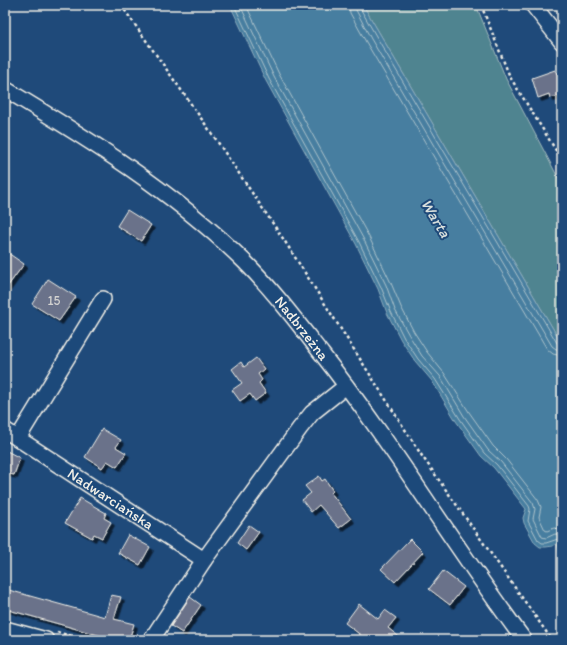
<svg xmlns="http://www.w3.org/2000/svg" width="567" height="645" font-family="Itim,sans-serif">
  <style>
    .green { fill: #4f8490; stroke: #a2babc }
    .water { fill: #467ea0; stroke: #8cacbd }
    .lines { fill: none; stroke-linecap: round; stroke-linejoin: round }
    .shore { stroke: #aec3cb; stroke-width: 1 }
    .building { fill: #6a728a; stroke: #f4f1e8; filter: url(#shadow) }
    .street-casing { stroke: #f4f1e8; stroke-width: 18 }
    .path { stroke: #f4f1e8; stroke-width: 2.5; stroke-dasharray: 3 3; stroke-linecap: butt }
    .street { stroke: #1f4a7a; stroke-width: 15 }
    .labels { text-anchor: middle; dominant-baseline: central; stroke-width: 4; stroke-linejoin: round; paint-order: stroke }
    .number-label { font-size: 13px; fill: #d2d1d0 }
    .street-label { font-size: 15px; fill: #f4f1e8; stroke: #1f4a7a }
    .water-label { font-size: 16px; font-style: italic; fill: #dae0dd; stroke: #1f4a7a }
  </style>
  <defs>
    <filter id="shadow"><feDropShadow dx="3.5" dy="3.5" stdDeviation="0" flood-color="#0009"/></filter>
  </defs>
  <rect width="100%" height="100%" fill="#1f4a7a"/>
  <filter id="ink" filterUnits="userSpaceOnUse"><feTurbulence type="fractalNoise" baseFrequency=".025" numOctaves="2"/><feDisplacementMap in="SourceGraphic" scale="8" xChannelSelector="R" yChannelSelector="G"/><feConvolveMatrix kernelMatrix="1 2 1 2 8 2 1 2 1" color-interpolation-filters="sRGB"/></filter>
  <g filter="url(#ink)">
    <path class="green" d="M363,5H476L506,79L562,185V344Z"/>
    <path class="water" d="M230,5H363L562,344V568L557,543L553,546L546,547H540L535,543L524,523L523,518L526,509L494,468L481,456L456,421L432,381L415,361L401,340L387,313L378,289L356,244L266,81Z"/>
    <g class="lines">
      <path class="shore" d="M234,5L269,79L359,242L381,287L391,312L404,338L418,359L435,379L460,419L484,453L497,465L529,506L530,509L528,521L538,540L542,543H546L558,539L561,542L562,547
        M240,5L274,77L364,240L386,285L395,310L409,335L422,356L440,376L464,416L488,450L501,462L533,503L535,509L533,519L542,537L546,538L555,534L562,536
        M246,5L279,74L369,237L391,283L401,307L414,332L427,352L444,373L469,412L493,446L506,459L538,500L541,507L539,517L545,530L547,531L554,528L562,529
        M349,5L350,13L366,42L547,349L553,354L562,356
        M355,5L356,10L371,39L552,346L556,349L562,350
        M360,5V8L376,36L557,343L562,345"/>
    </g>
    <path class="building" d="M555,70L557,74H560L562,80V95L550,98L549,94L538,98L532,78Z
      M127,210L151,225L141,241L117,226Z
      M5,251L24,264L5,290Z
      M48,279L76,297L59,321L32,304Z
      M256,358L264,369L258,374L262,380L259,383L266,393L255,401L250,394L240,401L232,390L242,383L232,369L241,362L244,367Z
      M102,429L121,440L116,447L126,453L117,467L107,461L102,468L85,457Z
      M5,450L20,458L14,475L5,473Z
      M319,476L322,481L325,479L333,491L331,493L351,519L339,528L319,505L311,512L302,500L311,493L305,486Z
      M80,498L106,513L104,518L111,522L102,538L94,534L92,538L65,523Z
      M249,525L259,532L246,550L237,543Z
      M128,535L150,547L140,565L118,553Z
      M410,539L423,552L395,582L381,569Z
      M443,571L464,587L450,605L429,589Z
      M5,589L105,617L111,595L121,597L114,619L134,624L129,640H116L5,609Z
      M190,597L201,605L182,633L171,626Z
      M359,604L378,619L385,610L396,618L388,628L403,640H367L345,623Z"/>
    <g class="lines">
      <defs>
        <g id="street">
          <path d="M533,5L562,42"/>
          <path id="s1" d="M5,89C90,140 174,192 245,262C273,290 297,322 322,354C394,446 454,546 524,640"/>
          <path id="s2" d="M5,430L204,560"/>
          <path d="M18,438L103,299"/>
          <path d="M5,629L46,640"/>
          <path d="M151,640L204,560L300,428L312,413L346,386"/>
        </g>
      </defs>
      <use href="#street" class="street-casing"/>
      <path class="path" d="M121,5L215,138L284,240L422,456L552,640
        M481,5L510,77L562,160
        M57,632L85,640"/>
      <use href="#street" class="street"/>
    </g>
  </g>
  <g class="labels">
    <g class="number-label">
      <text x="54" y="300">15</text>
    </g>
    <g class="street-label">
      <text stroke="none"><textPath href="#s1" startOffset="384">Nadbrzeżna</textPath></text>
      <text stroke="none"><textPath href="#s2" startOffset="126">Nadwarciańska</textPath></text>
    </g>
    <g class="water-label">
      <text transform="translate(436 218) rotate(59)">Warta</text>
    </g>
  </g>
  <rect width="567" height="645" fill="none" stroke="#1f4a7a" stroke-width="20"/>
  <rect x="10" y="10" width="547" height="625" fill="none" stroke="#f4f1e8" stroke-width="1.5" filter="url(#ink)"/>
</svg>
